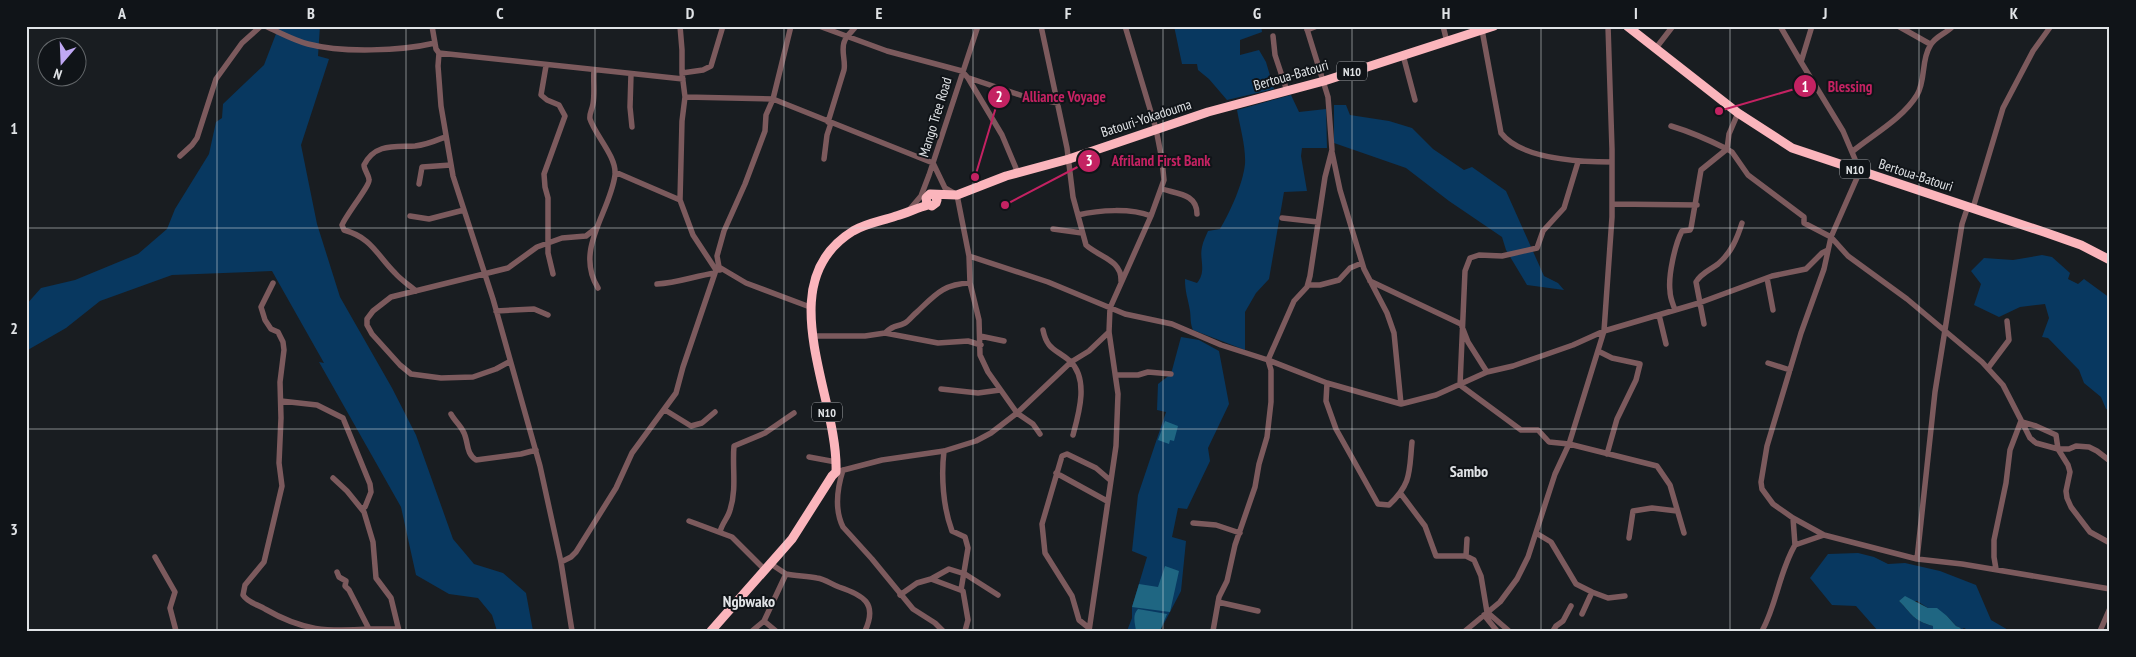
<svg xmlns="http://www.w3.org/2000/svg" width="2136" height="657" font-family="'PT Sans Narrow',sans-serif">
  <style>
    .green { fill: #083860 }
    .water { fill: #1f6682 }
    .lines { fill: none; stroke-linecap: round; stroke-linejoin: round }
    .minor { stroke: #7c5a5d; stroke-width: 5.5 }
    .highway { stroke: #fbb5bc; stroke-width: 9 }
    .grid { fill: none; stroke: #e0e3e6; stroke-width: 1; stroke-opacity: 0.55 }
    .labels { text-anchor: middle; dominant-baseline: central; stroke-width: 4; stroke-linejoin: round; paint-order: stroke }
    .shield { fill: #101418; stroke: #a2a5a8; stroke-width: 1 }
    .shield-label { font-size: 12px; font-weight: bold; fill: #e0e3e6 }
    .street-label { font-size: 14px; fill: #e0e3e6; stroke: #101418 }
    .quarter-label { font-size: 16px; font-weight: bold; fill: #e0e3e6; stroke: #101418 }
    .leader { fill: none; stroke: #c42262; stroke-width: 2 }
    .callout-dot { fill: #c42262; stroke: #101418; stroke-width: 2 }
    .mark-label { font-size: 15px; text-anchor: middle; font-weight: bold; fill: #fff }
    .callout-label { font-size: 15px; text-anchor: middle; font-weight: bold; fill: #c42262; stroke: #101418; stroke-width: 4; stroke-linejoin: round; paint-order: stroke }
    .neatline { fill: none; stroke: #e0e3e6; stroke-width: 2 }
    .grid-label { font-size: 16px; text-anchor: middle; font-weight: bold; fill: #e0e3e6 }
  </style>
  <rect width="100%" height="100%" fill="#191d21"/>
  <path class="green" d="M279,26H320L318,56L329,59L301,145L317,224L340,297L392,388L416,435L453,539L474,564L503,573L526,593L533,631H497L492,615L478,598L449,594L416,575L401,507L319,362L324,363L272,271L172,275L100,301L66,328L26,351V305L41,288L75,280L138,254L167,229L175,209L209,154L216,122L222,118L223,104L264,65Z
    M1174,26H1261L1262,32L1240,40V55L1259,50L1266,62L1274,89L1227,100L1209,79L1198,70L1197,64H1182Z
    M1291,95L1299,112L1326,109L1327,148H1302L1301,156L1307,191L1284,192L1269,279L1256,293L1245,312V350L1193,330C1190,323 1191,318 1190,311C1188,298 1185,293 1185,279L1197,283C1207,271 1199,259 1202,247C1203,241 1206,236 1208,231L1220,229C1230,212 1243,184 1245,164C1246,147 1240,127 1237,110Z
    M1334,105H1346L1350,115L1389,121L1412,128L1433,149L1464,170L1472,167L1506,191L1544,276L1558,283L1564,290L1527,285L1506,250L1502,237L1449,201L1406,168L1334,143Z
    M2042,255L2052,257L2070,273L2068,279L2078,284L2084,279L2110,298V411L2106,409L2101,397L2084,383L2079,370L2048,338L2042,337L2049,318L2045,304L2020,307L1999,317L1974,305L1981,284L1971,271L1984,258L2013,260Z
    M1181,337L1199,340L1219,351L1229,404L1208,448L1210,461L1187,509L1178,508L1172,537L1186,541L1181,591L1160,631H1127L1132,618V607L1147,557L1132,551L1138,495L1166,412L1157,410L1158,384L1171,374Z
    M1858,553L1874,557L1888,564L1905,563L1940,571L1976,585L1991,620L2010,631H1970L1964,628L1959,631L1961,628L1956,626L1947,616L1928,608L1917,601H1899C1913,615 1912,620 1933,626V631H1878L1856,606L1832,605L1810,578L1828,554Z"/>
  <path class="water" d="M1165,421L1178,426L1174,441L1170,440L1169,444L1158,440Z
    M1165,566L1179,571L1170,612L1132,607L1139,584L1158,587Z
    M1905,596L1928,608H1937L1947,616L1956,626L1961,628L1959,631H1933V626C1912,620 1913,615 1899,601Z
    M1138,609L1167,614L1160,631H1136C1135,623 1132,615 1138,609Z"/>
  <g class="lines">
    <path class="minor" d="M265,26C279,32 293,40 308,44C342,53 401,51 435,43
      M432,26L436,49L439,53L438,66L441,106L453,176L493,299L540,466L561,562L572,631
      M680,26L682,50V73L685,97L773,99L933,163L945,188L957,195L969,256L970,283L979,320L980,355L988,372L1017,413L991,433L976,441L944,451L882,460L836,472
      M819,26L887,51L962,71L968,78L1002,135L1018,173
      M1041,26L1067,148L1073,197L1086,245C1099,257 1122,260 1121,281
      M1443,26L1447,42
      M1780,26L1801,62
      M1812,26L1801,62L1843,131L1860,171L1831,237L1824,269L1801,333L1767,446L1761,482L1762,489L1773,504L1793,518L1824,535
      M1898,26L1930,44
      M1307,30L1317,26
      M1482,30L1501,133C1522,160 1581,162 1612,162
      M1273,36L1275,55L1287,91
      M1656,48L1673,26
      M439,53L683,79
      M1403,55L1415,100
      M546,66L541,95L547,100L559,105L565,116L544,174L545,187L548,198V253L553,274
      M594,70C593,81 595,93 593,104C592,110 589,114 590,119C595,135 617,157 615,175C610,213 574,249 598,288
      M682,73L703,70L711,66L723,26
      M631,74L630,107L632,127
      M969,78L1023,96L1058,103
      M685,97L682,121L680,200L693,235L716,270
      M1738,113L1729,134L1727,149L1732,152L1748,175L1804,217V223L1831,237L1848,256L1907,299L1982,362L2003,385L2022,422L2036,426L2056,435L2058,449L2068,465L2070,472L2066,491L2067,498L2071,507L2090,532L2110,543
      M828,122L844,70C846,60 840,49 845,40C847,35 853,31 856,26
      M1671,126C1691,132 1709,140 1727,149
      M1853,151C1874,134 1903,118 1917,95C1926,80 1921,60 1930,46C1935,36 1946,34 1953,26
      M1332,152L1340,190L1364,269L1387,313L1394,333L1401,404
      M180,156L192,145L197,138L216,79L242,43L261,26
      M824,159L827,135L831,123
      M1578,162L1564,208L1543,231L1537,248L1502,256L1479,255L1470,258L1465,271L1460,385L1521,430H1538L1549,442L1569,444L1657,466L1670,485L1684,533
      M615,172L680,200
      M419,184L422,167L451,165
      M1162,189C1178,194 1197,194 1197,214
      M1612,204L1697,205
      M1973,208L2003,108L2033,51L2051,26
      M910,209L921,196L929,175L978,26
      M1078,215C1099,210 1131,208 1151,216
      M410,216L429,219L464,210
      M1282,218L1318,222
      M1053,229L1082,233
      M969,256L1048,282L1125,314L1172,324L1221,345L1268,360L1294,301L1307,287L1310,276L1325,177L1332,150L1328,97L1306,26
      M719,267L717,256L724,231L745,184L765,131L766,115L773,99L791,26
      M1767,278L1773,310
      M1370,281L1461,324L1468,342L1487,372
      M273,283L261,307L265,320L271,329L278,332L283,342L284,350L280,382L281,418L279,463L282,486L264,562L245,585L243,595C248,603 257,604 265,609C303,631 327,632 369,629
      M657,284C677,283 695,276 715,273
      M1308,285H1320L1339,280L1350,268L1362,263
      M416,291C409,285 401,280 395,273C376,254 372,238 344,230L342,225C346,215 370,185 369,180C369,175 364,170 364,165C375,143 395,147 415,146C426,145 435,141 445,137
      M1675,310C1673,304 1670,298 1670,291C1668,276 1675,244 1682,231L1690,230L1691,228L1701,170L1727,149
      M496,311L534,309L548,315
      M1659,315L1666,344
      M1704,324L1696,282C1701,273 1710,270 1718,264C1731,253 1737,239 1742,223
      M1043,330C1047,350 1056,349 1070,361C1089,379 1079,413 1073,435
      M885,333C896,323 896,328 905,323C909,321 913,315 917,312C935,295 943,284 970,283
      M813,336H865L885,333L938,343L968,341L981,345
      M980,336L1004,341
      M1598,351L1612,358L1640,364L1636,380L1617,419L1607,454
      M1268,360L1327,383L1401,404L1436,395L1487,372L1513,366L1573,345L1604,331L1699,303L1772,276L1806,269L1822,253L1828,250
      M509,362L496,369L473,377L441,378L411,374L400,365L372,334L367,325V319L373,311L391,297L508,268L537,247L562,238L586,236L595,229
      M1768,363L1790,370
      M1988,368L2009,340L2007,321
      M1116,375H1138L1148,372L1171,374
      M1327,383L1326,401L1336,429L1378,504L1389,505C1412,483 1409,472 1412,442
      M941,389L978,393L1000,390
      M281,401L317,405L343,418L370,484L371,492L365,507L361,508
      M665,410L691,426L702,423L715,412
      M451,414C454,420 460,425 463,431C469,441 465,453 476,460L521,454L536,450
      M2022,422L2030,438L2036,443L2058,449H2069L2076,446L2089,447L2097,451L2110,461
      M1040,434L1033,424L1017,413L1071,362L1089,351L1109,332
      M944,451C941,476 943,507 952,531L965,537L968,548L961,590
      M809,457L836,462
      M843,470C837,489 834,509 843,527L872,559L913,609L935,623L943,631
      M1056,473L1107,501
      M333,478L347,491L364,512L373,542L376,578L391,598L399,631
      M1401,494L1425,526L1436,556H1466L1467,539
      M1793,518L1795,545
      M689,521L732,537L765,570
      M1193,523L1216,525L1240,533
      M720,532C722,523 728,518 730,510C737,489 732,467 734,446L765,433L794,413
      M1536,533L1551,542L1576,584L1592,592L1608,598L1625,596
      M1629,538L1633,511L1652,508L1677,511
      M1466,556L1474,560L1481,576L1487,612L1509,631
      M155,557L175,592L170,608L176,631
      M1917,559L1935,392L1962,224L1968,206
      M561,562L571,557L576,552L616,488L632,453L676,393L683,367L715,273L716,270H720L719,267L746,283L810,307
      M1996,569L1994,557V540L2006,483L2010,450L2021,421
      M337,572L339,577L346,581L345,586L349,590L369,629H398
      M786,574C796,576 807,576 817,578C825,579 831,584 839,587C863,595 878,603 865,631
      M931,579L963,591L968,620L965,631
      M900,595L917,583L931,579L949,569L965,574L998,595
      M1218,602L1258,611
      M1582,614L1592,592
      M1484,615L1497,631
      M764,621L786,574L771,564
      M1089,628L1079,620L1072,596L1045,553L1042,524L1062,456L1067,454L1096,468L1110,480
      M752,631L764,621L776,631
      M1089,631L1116,446L1118,394L1109,332L1110,308L1151,216L1164,180L1162,160L1156,129L1125,26
      M1213,631L1219,597L1227,581L1235,545L1255,487L1259,464L1267,437L1271,402V370L1268,360
      M1465,631L1500,602L1517,579L1528,557L1555,474L1569,444L1604,331L1612,217V149L1608,26
      M1553,631L1556,626L1563,621L1571,606
      M1762,631C1777,604 1779,572 1795,545L1824,535L1917,559L1962,564L2110,589
      M2100,631L2110,608"/>
    <path class="highway" d="M1627,26L1738,113L1792,148L2044,232L2081,245L2110,260
      M935,195L937,200L936,203L932,206L927,204L926,198L930,194L957,195L1006,176L1069,159L1208,112L1324,81L1494,26
      M711,631L792,539L832,476L836,472C839,397 768,283 853,231C867,223 882,221 896,216C907,213 917,208 928,205"/>
  </g>
  <path class="grid" d="M217,26V631M406,26V631M595,26V631M784,26V631M973,26V631M1163,26V631M1352,26V631M1541,26V631M1730,26V631M1919,26V631M26,228H2110M26,429H2110"/>
  <g class="labels">
    <g class="shield">
      <rect x="1337" y="61.5" width="30" height="19" rx="4"/>
      <rect x="1840" y="159.5" width="30" height="19" rx="4"/>
      <rect x="812" y="402.5" width="30" height="19" rx="4"/>
    </g>
    <g class="shield-label">
      <text x="1352" y="71">N10</text>
      <text x="1855" y="169">N10</text>
      <text x="827" y="412">N10</text>
    </g>
    <g class="street-label">
      <text transform="translate(1291 75) rotate(-16)">Bertoua-Batouri</text>
      <text transform="translate(935 117) rotate(-73)">Mango Tree Road</text>
      <text transform="translate(1146 118) rotate(-18)">Batouri-Yokadouma</text>
      <text transform="translate(1916 175) rotate(18)">Bertoua-Batouri</text>
    </g>
    <g class="quarter-label">
      <text x="1469" y="471">Sambo</text>
      <text x="749" y="601">Ngbwako</text>
    </g>
  </g>
  <path class="leader" d="M1719 111L1805 86M975 177L999 97M1005 205L1089 161"/>
  <g class="callout-dot">
    <circle cx="1719" cy="111" r="5"/>
    <circle cx="975" cy="177" r="5"/>
    <circle cx="1005" cy="205" r="5"/>
    <circle cx="1805" cy="86" r="12"/>
    <circle cx="999" cy="97" r="12"/>
    <circle cx="1089" cy="161" r="12"/>
  </g>
  <g class="mark-label">
    <text x="1805" y="92">1</text>
    <text x="999" y="102">2</text>
    <text x="1089" y="166">3</text>
  </g>
  <g class="callout-label">
    <text x="1850" y="92">Blessing</text>
    <text x="1064" y="102">Alliance Voyage</text>
    <text x="1161" y="166">Afriland First Bank</text>
  </g>
  <rect width="2136" height="657" fill="none" stroke="#101418" stroke-width="55"/>
  <g transform="translate(62 62) rotate(199)"><circle r="24" fill="#101418" stroke="#63676a"/>
  <path d="M0-4L9 19L0 12L-9 19Z" fill="#c0a8f4"/>
  <text y="-8" font-size="14" font-weight="bold" text-anchor="middle" fill="#e0e3e6">N</text>
  </g>
  <rect x="28" y="28" width="2080" height="602" class="neatline"/>
  <g class="grid-label">
    <text x="122" y="19">A</text>
    <text x="311" y="19">B</text>
    <text x="500" y="19">C</text>
    <text x="690" y="19">D</text>
    <text x="879" y="19">E</text>
    <text x="1068" y="19">F</text>
    <text x="1257" y="19">G</text>
    <text x="1446" y="19">H</text>
    <text x="1636" y="19">I</text>
    <text x="1825" y="19">J</text>
    <text x="2014" y="19">K</text>
    <text x="14" y="134">1</text>
    <text x="14" y="334">2</text>
    <text x="14" y="535">3</text>
  </g>
</svg>
